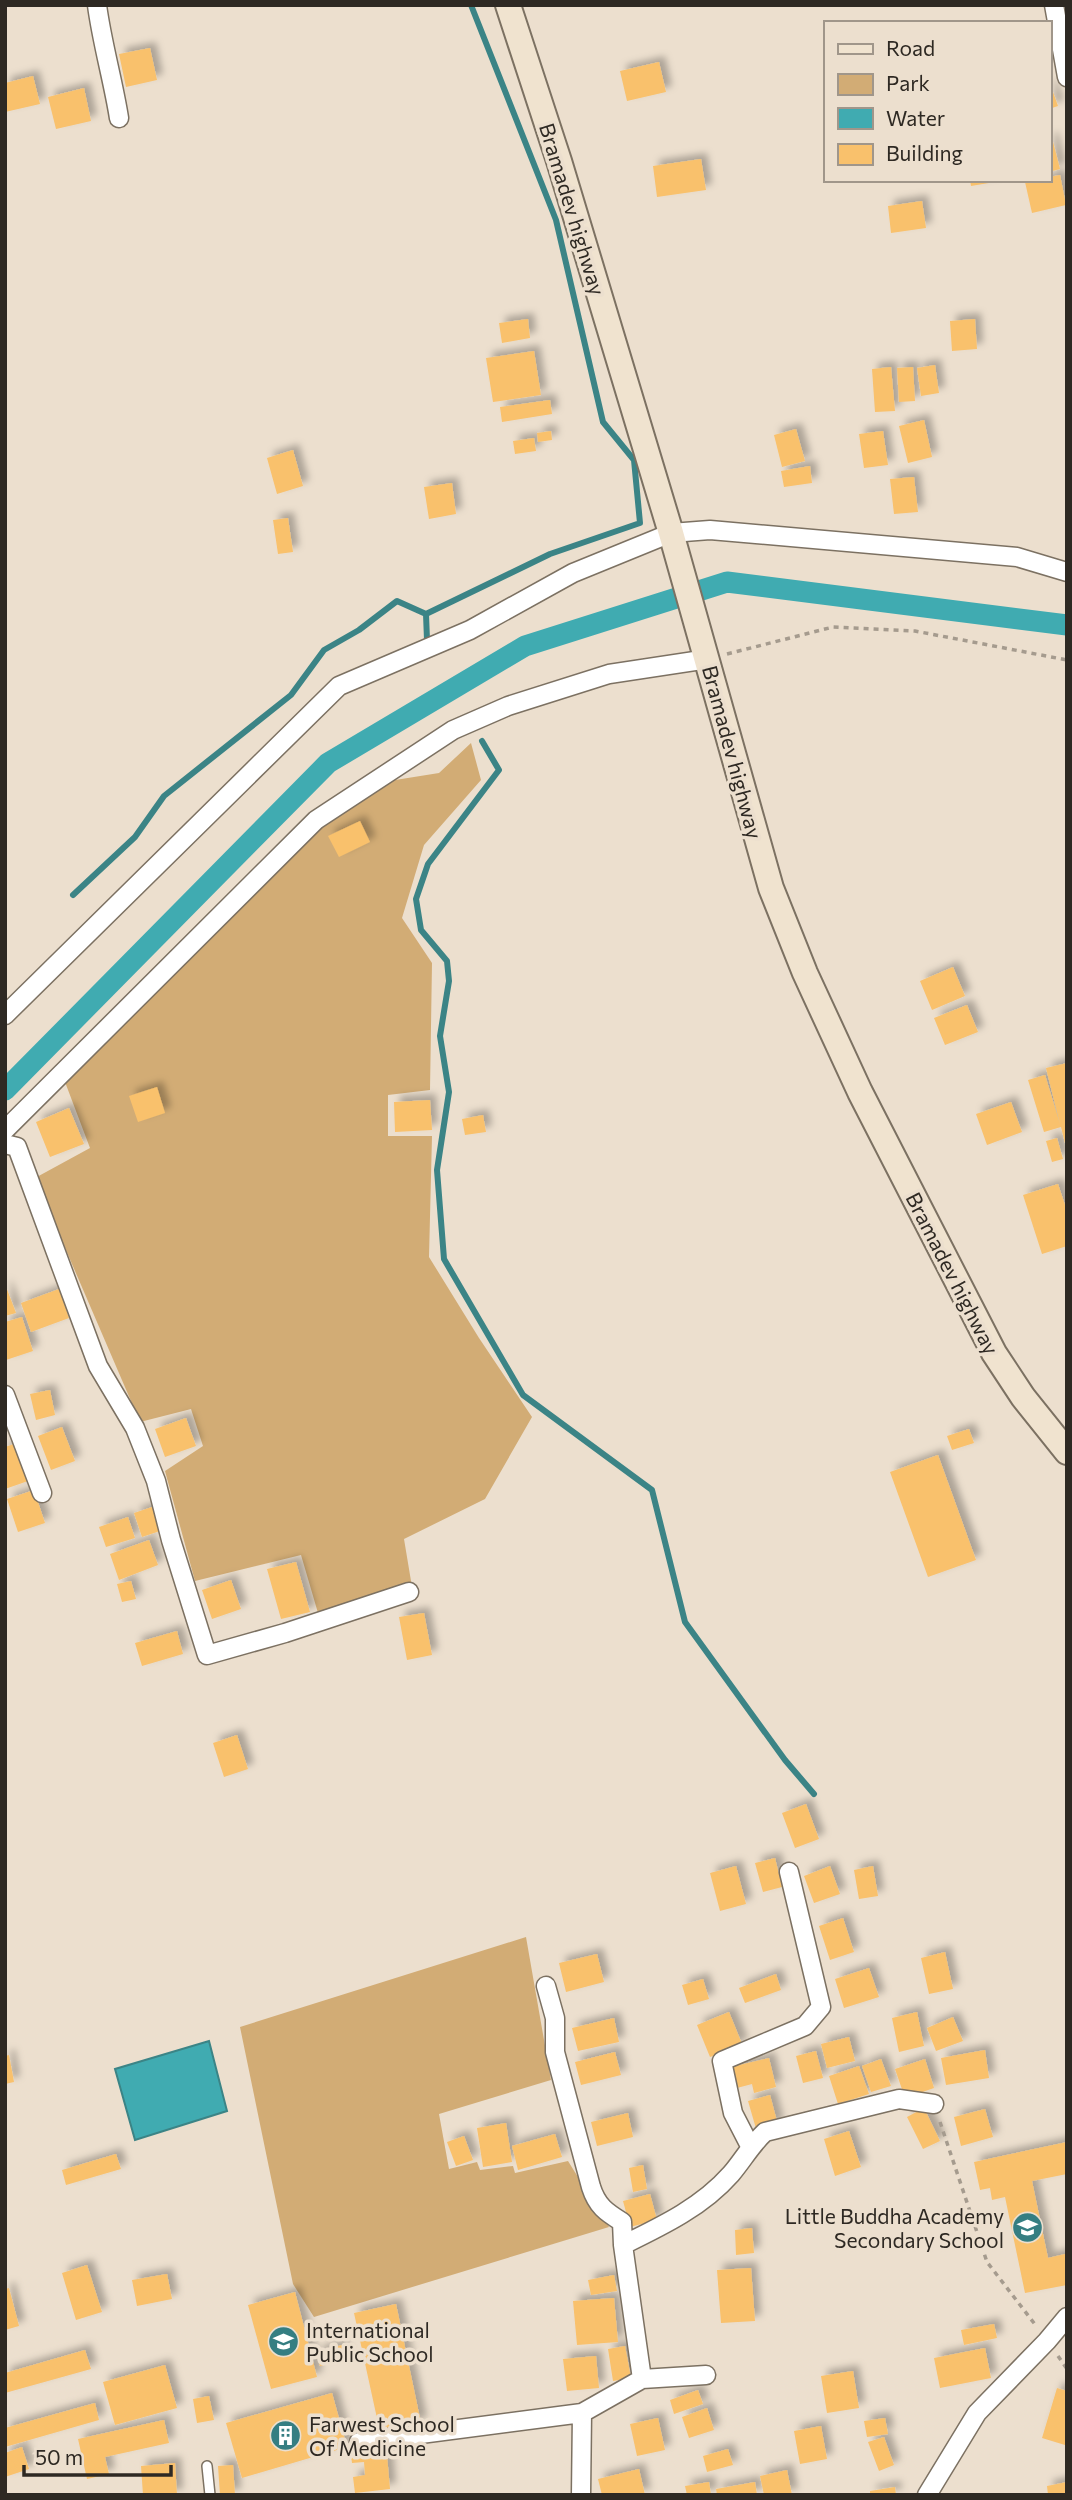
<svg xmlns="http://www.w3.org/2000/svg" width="1072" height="2500" font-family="Commissioner,sans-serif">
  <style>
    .green { fill: #d2ac75 }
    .water { fill: #40abb1; stroke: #3b8486; stroke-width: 2 }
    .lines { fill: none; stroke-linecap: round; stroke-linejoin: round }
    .stream { stroke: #3b8486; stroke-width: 6 }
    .canal { stroke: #40abb1; stroke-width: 21 }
    .building { fill: #f9c16c; filter: url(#shadow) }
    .lane-casing { stroke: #7c7162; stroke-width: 12 }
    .street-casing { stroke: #7c7162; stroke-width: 21 }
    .secondary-casing { stroke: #7c7162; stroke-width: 28 }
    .path { stroke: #a59b8e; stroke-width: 3.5; stroke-dasharray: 5 5; stroke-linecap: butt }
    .lane { stroke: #fff; stroke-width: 9 }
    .street { stroke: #fff; stroke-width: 18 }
    .secondary { stroke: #f0e3cf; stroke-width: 24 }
    .labels { text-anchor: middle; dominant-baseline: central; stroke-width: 7; stroke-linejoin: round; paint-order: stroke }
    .street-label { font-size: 21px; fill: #2e2923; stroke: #ecdfce }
    .poi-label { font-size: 21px; fill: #2e2923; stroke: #ecdfce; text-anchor: start }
  </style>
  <defs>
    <filter id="shadow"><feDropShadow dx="6" dy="-6" stdDeviation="3.5" flood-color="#0004"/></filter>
  </defs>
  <rect width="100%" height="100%" fill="#ecdfce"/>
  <path class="green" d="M471,743L481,780L424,845L402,918L432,963L430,1090L388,1095V1136H432L429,1257L479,1338L532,1417L485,1499L404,1539L412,1587L318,1613L301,1555L195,1581L165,1471L203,1446L191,1409L140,1422L35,1178L90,1148L65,1082L224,919L323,827L389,781L439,773Z
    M526,1937L551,2080L439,2114L449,2169L477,2162L480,2170L513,2166L515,2173L568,2161L609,2227L314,2317L293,2284L240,2027Z"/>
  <path class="water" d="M209,2041L227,2111L135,2140L115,2069Z"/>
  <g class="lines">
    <path class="stream" d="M426,614L550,554L640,523L634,460L603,422L556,220L471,5
      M482,741L499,770L428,864L416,899L421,930L447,961L449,981L440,1036L449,1092L437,1170L444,1259L523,1395L652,1490L685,1622L785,1760L814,1794
      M73,895L135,837L164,796L291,695L324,650L359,630L397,601L426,614L427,640"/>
    <path class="canal" d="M5,1090L328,763L525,646L727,582L1067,625"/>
  </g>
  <path class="building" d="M150,48L157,80L126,87L119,54Z
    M659,62L666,92L627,101L620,71Z
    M33,76L40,104L5,112V83Z
    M1049,81L1058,106L1049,109Z
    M84,88L91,121L56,129L48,97Z
    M1049,138H1052L1060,169L1049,172Z
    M701,159L706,190L657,197L653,166Z
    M1060,175L1066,205L1032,213L1025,182L1049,180V177Z
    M970,180H994L995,182L971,186Z
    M922,201L926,228L891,233L888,206Z
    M528,319L530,338L502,343L499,323Z
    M975,319L977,349L952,351L950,321Z
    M534,351L541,395L493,402L486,358Z
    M935,365L939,393L921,396L917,368Z
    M891,367L895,411L875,412L872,369Z
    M913,367L915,401L899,402L897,368Z
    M550,400L552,414L502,422L500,407Z
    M924,420L932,457L908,463L899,426Z
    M796,429L805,461L782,467L774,435Z
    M551,431L552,440L538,442L537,433Z
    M883,431L888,465L864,468L859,434Z
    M534,438L536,451L515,454L513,441Z
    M293,450L303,486L277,494L267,458Z
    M810,466L812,483L784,487L781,471Z
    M914,477L918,512L894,514L890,479Z
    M452,483L456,514L429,519L424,487Z
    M288,518L293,552L278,554L273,520Z
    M360,821L370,842L339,857L328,836Z
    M953,967L965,996L932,1010L920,981Z
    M967,1005L978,1032L945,1045L934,1018Z
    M1067,1063V1147H1066L1061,1127L1044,1132L1028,1080L1045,1075L1060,1124L1046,1068Z
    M157,1087L165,1113L138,1122L129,1096Z
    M430,1100L432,1130L395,1132L394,1102Z
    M1011,1102L1022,1132L987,1145L976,1114Z
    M69,1108L84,1144L50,1157L36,1122Z
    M483,1115L486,1132L465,1135L462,1119Z
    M1057,1138L1063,1159L1052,1162L1046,1141Z
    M1058,1184L1067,1211V1246L1042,1254L1023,1195Z
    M5,1284L16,1313L5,1316Z
    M59,1289L69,1318L31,1332L21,1303Z
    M22,1317L33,1351L6,1360L5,1322Z
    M50,1390L55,1415L36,1420L30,1394Z
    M186,1418L196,1446L165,1457L155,1429Z
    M62,1427L75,1461L51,1470L38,1436Z
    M969,1429L974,1443L952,1450L947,1436Z
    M14,1444L28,1481L5,1489V1447Z
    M938,1455L976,1560L928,1577L890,1472Z
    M34,1490L45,1523L18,1532L7,1499Z
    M152,1507L160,1531L142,1537L134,1513Z
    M128,1517L135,1538L106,1547L99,1527Z
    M149,1540L158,1565L119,1580L110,1554Z
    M296,1562L310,1612L281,1619L267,1569Z
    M231,1580L241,1609L212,1619L202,1590Z
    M131,1581L136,1599L122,1602L117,1584Z
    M424,1613L432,1655L407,1660L399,1617Z
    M177,1631L183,1654L142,1666L135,1643Z
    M237,1735L248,1769L224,1777L213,1743Z
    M806,1804L819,1839L795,1848L782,1813Z
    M775,1858L782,1887L763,1892L755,1863Z
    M736,1866L746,1904L720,1911L710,1873Z
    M830,1866L840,1894L814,1903L804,1876Z
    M873,1866L878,1896L859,1899L854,1870Z
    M843,1918L854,1952L830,1960L819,1926Z
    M945,1952L953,1989L929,1994L921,1958Z
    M597,1954L604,1982L566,1992L559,1963Z
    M869,1968L879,1997L844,2008L835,1979Z
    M776,1974L781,1990L745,2003L739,1988Z
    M703,1979L709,1999L688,2005L682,1985Z
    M729,2012L742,2044L710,2057L697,2025Z
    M917,2012L924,2046L899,2052L892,2018Z
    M953,2017L963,2041L936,2051L927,2028Z
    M614,2018L619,2042L578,2051L572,2028Z
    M849,2037L855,2061L827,2068L821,2044Z
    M985,2050L989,2078L946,2085L941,2058Z
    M816,2051L823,2078L803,2083L796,2056Z
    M615,2052L621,2075L581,2085L575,2062Z
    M9,2055L14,2082L5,2084V2056Z
    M769,2058L776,2087L754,2093L752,2084L737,2088L731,2067Z
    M881,2059L891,2086L871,2092L862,2066Z
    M925,2059L934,2088L905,2098L895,2069Z
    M859,2066L869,2094L838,2104L829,2076Z
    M770,2095L778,2125L757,2132L748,2101Z
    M924,2108L940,2141L923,2149L907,2117Z
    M985,2109L993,2137L961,2146L954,2117Z
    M628,2113L633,2137L597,2146L591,2122Z
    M506,2123L512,2162L483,2167L477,2128Z
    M849,2131L861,2167L835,2176L824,2139Z
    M555,2134L562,2157L518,2170L512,2146Z
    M464,2136L473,2160L456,2166L447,2142Z
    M1067,2142V2174L1032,2181L1048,2258L1065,2254L1067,2285L1025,2293L1005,2197L992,2200L990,2188L980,2190L974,2162Z
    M116,2154L121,2169L66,2185L62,2170Z
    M643,2165L647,2189L633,2192L629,2168Z
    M650,2194L657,2220L630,2227L623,2201Z
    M752,2228L754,2253L736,2255L735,2230Z
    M87,2265L102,2312L76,2320L62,2273Z
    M751,2268L755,2321L721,2323L717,2270Z
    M167,2274L172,2299L137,2306L132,2280Z
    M614,2275L617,2291L591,2295L588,2280Z
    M9,2288L19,2326L5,2330V2289Z
    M295,2292L317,2377L271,2389L248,2305Z
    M614,2298L618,2342L577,2345L573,2301Z
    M396,2304L421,2423L380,2432L354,2313Z
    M994,2324L997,2338L964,2345L961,2330Z
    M342,2345L345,2359L320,2366L316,2352Z
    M625,2346L631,2378L613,2381L608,2349Z
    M985,2348L991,2378L940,2388L934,2358Z
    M85,2350L91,2369L5,2393V2373Z
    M596,2356L599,2388L567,2391L563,2359Z
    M165,2365L177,2408L115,2425L103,2382Z
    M853,2371L859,2408L827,2413L821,2376Z
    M1057,2388L1067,2391V2438L1065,2445L1042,2438Z
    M698,2390L703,2404L674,2414L670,2400Z
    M332,2393L347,2447L242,2478L226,2423Z
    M209,2396L214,2420L197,2423L193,2399Z
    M95,2403L99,2420L5,2447V2428Z
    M707,2408L714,2430L689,2438L682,2417Z
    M658,2418L665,2450L637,2456L630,2424Z
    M885,2418L888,2434L867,2437L864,2421Z
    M164,2420L169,2443L105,2457L109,2474L87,2479L78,2439Z
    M821,2426L827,2459L800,2464L794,2431Z
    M884,2437L894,2465L879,2471L868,2442Z
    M386,2444L390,2489L355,2493L353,2477L365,2475L364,2462L352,2463L350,2448Z
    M22,2447L29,2469L5,2477V2453Z
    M728,2449L733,2465L707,2472L703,2456Z
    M175,2463L177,2495H143L141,2466Z
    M233,2465L235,2495H220L218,2466Z
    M639,2469L645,2495H602L598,2479Z
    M787,2470L792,2495H764L760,2476Z
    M709,2482L711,2495H687L685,2486Z
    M755,2482L757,2495H717L716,2489Z
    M1067,2482V2495H1048L1047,2486Z
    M895,2487L896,2495H870V2491Z"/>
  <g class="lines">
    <defs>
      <path id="lane" d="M207,2466L210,2495"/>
      <path id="street" d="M97,5C102,43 113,80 119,118
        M1054,5L1067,77
        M5,1015L339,686L470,630L573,573L671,533L710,530L1017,557L1067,572
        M5,1130L316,820L453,730L508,706L609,674L708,659
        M5,1144L17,1147L98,1366L135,1428L156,1481L171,1540L207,1655L285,1633L409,1592
        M5,1395L42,1493
        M546,1986L555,2018V2052L591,2187C597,2206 606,2212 622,2222L623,2245
        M750,2146L733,2113L722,2061L805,2026L821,2007L789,1872
        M642,2379L623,2245C662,2226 702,2207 731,2174C743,2160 751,2145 765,2132L899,2099L934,2104
        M359,2442L582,2413L642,2379L706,2375
        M581,2495L582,2413
        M927,2495L977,2413L1047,2341L1067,2317"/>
      <path id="secondary" d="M508,5L559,161L671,533L771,888L805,973L860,1092L994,1353L1023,1397L1067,1452"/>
    </defs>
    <use href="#lane" class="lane-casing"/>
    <use href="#street" class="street-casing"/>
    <use href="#secondary" class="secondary-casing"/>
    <path class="path" d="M727,654L833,627L915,631L1067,660
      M940,2122L987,2262L1037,2327
      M1058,2356L1067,2369"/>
    <use href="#lane" class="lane"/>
    <use href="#street" class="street"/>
    <use href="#secondary" class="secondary"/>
  </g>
  <defs>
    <symbol id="school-disc" viewBox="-11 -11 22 22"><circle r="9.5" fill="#357e82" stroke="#ecdfce"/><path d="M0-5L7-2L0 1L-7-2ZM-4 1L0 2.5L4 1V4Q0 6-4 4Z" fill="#fff"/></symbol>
    <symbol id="building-disc" viewBox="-11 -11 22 22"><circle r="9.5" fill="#357e82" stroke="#ecdfce"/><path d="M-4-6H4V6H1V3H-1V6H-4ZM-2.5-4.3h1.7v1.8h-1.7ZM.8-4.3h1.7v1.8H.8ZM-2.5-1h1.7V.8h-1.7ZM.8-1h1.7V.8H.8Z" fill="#fff"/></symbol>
  </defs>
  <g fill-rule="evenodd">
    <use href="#school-disc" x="1010" y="2210" width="35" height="35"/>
    <use href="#school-disc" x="266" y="2324" width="35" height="35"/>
    <use href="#building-disc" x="268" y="2418" width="35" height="35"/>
  </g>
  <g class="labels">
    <g class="street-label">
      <text transform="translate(573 209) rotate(73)">Bramadev highway</text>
      <text transform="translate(733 752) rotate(75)">Bramadev highway</text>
      <text transform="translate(953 1273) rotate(63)">Bramadev highway</text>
    </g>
    <g class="poi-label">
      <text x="1004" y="2215" text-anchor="end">Little Buddha Academy<tspan x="1004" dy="24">Secondary School</tspan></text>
      <text x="306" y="2329">International<tspan x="306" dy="24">Public School</tspan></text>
      <text x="309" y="2423">Farwest School<tspan x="309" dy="24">Of Medicine</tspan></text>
    </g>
  </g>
  <rect width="1072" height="2500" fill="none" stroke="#2e2923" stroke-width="14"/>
  <rect x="824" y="21" width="228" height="161" fill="#ecdfce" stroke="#a0968a" stroke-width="2"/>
  <rect x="838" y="44" width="35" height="10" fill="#f0e3cf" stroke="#a0968a" stroke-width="2"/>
  <text x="886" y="56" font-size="21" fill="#2e2923">Road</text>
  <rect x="838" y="74" width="35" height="21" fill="#d2ac75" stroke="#a0968a" stroke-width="2"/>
  <text x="886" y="91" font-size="21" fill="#2e2923">Park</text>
  <rect x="838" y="108" width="35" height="21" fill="#40abb1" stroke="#a0968a" stroke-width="2"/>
  <text x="886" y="126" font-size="21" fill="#2e2923">Water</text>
  <rect x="838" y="144" width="35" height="21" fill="#f9c16c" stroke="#a0968a" stroke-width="2"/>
  <text x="886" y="161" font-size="21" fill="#2e2923">Building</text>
  <path d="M24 2465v10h147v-10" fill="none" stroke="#2e2923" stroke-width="3.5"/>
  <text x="35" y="2465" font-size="21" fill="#2e2923" stroke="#ecdfce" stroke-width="5" paint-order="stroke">50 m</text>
</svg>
